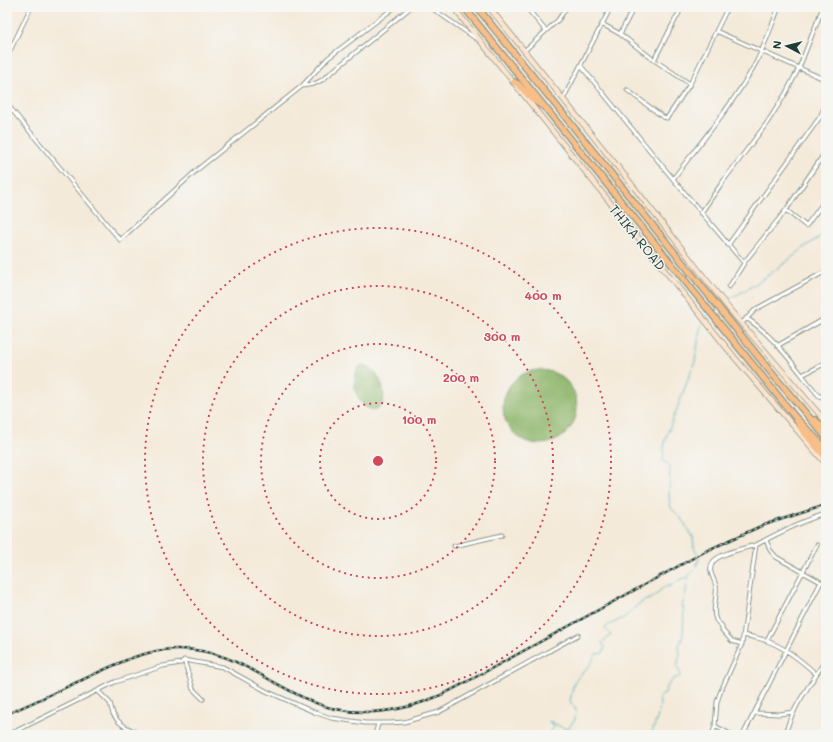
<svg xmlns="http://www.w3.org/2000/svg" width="833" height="742" font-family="Mali,sans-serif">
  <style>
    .forest { fill: #8eb56b; stroke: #567950 }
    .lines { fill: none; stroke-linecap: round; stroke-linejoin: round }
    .stream { stroke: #3dacb9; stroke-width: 1 }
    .street-casing { stroke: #8a9487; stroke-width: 5 }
    .secondary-casing { stroke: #8a9487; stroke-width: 6 }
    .highway-casing { stroke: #8a9487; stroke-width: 8 }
    .street { stroke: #fff; stroke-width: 3 }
    .secondary { stroke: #fce5cf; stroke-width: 4.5 }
    .highway { stroke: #f7be88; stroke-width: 5.5 }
    .rail-casing { stroke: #1f3d34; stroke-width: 2.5 }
    .rail { stroke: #f6f6f2; stroke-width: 1; stroke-dasharray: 3; stroke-linecap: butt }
    .ring { fill: none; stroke: #d1495b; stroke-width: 2; stroke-dasharray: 2 4 }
    .labels { text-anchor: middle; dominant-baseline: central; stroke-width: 3; stroke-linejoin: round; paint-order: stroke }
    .street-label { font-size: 13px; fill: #1f3d34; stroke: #f6f6f2 }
    .centre { fill: #d1495b; stroke: #f6f6f2; stroke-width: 2 }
    .ring-label { font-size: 12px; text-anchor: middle; font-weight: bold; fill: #d1495b; stroke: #f6f6f2; stroke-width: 3; stroke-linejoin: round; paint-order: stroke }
  </style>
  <rect width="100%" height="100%" fill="#f6f6f2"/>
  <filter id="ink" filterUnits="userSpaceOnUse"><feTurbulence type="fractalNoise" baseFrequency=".025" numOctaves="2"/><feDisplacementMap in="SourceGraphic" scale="8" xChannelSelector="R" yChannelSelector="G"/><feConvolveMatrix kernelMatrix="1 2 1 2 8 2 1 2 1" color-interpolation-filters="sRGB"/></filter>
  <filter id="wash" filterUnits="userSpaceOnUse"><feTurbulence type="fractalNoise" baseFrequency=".012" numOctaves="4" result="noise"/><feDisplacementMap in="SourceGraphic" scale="16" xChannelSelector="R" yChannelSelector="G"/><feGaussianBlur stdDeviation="0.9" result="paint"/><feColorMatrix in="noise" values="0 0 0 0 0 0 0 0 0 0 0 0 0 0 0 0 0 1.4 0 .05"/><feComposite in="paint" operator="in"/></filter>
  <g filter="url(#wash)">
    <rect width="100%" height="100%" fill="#f4eada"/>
    <path class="forest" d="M361,365C380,365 393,405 376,409C356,413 348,375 361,365Z
      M503 407a37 37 0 1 1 74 0a37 37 0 1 1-74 0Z"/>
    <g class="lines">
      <path class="stream" d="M725,301C744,292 761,281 778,268C795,256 807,243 826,234
        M706,318L709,315
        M549,735L554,727L549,721L561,727L568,729L575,719L576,710L570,701L574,682L590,665L596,654L603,653L605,647L602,643L611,635L605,629L607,626C612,623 623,619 627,615C633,609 642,600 651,599L664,587L670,586L681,579L688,577
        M651,735L658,716L660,705L659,698L665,693L666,688L673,679L680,676V673L677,666L680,655L679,646L683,636L684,611L682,604L684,601L688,580L690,574L696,568L699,558L694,547L693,537L681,518L671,508L669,498L670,466L663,460L665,440L695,361L700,329L703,322"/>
    </g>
  </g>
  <g filter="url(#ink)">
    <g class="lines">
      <defs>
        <path id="street" d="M430,7L478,40
          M526,7L546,31
          M602,24L620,34L654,60L690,84
          M716,31L826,80
          M620,34L634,7
          M524,51L558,20L567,7
          M7,57L31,7
          M654,60L682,7
          M581,66L673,179L744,263
          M302,86L314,84L322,80L411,7
          M627,90L663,117L667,118L690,84L728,7
          M563,99L611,7
          M7,104L120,240L198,169L302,86L328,58L395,7
          M673,179C700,143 730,108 753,68C764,49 771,27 779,7
          M786,210L806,226L826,199
          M701,213L724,180L767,123L786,93L799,68L823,7
          M728,245L820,117L826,104
          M729,287L746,260L786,210L826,151
          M746,318C773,334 798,371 819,396L826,398
          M742,323L756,309L826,271
          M777,346L826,318
          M802,375L826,363
          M766,540L770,550L776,557L826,585
          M454,546L502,535
          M743,635C751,637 760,638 767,641C786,648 801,660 816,674
          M767,640L817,545
          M742,644L732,641L722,630V626C720,624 717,622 716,620C711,609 718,596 716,586C714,577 707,572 713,562C719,553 746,548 756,545
          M184,660L193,689L203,699
          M98,691L110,703L113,714L118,721L124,726L141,735
          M755,713L779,714L794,712
          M715,726L732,735
          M8,735L115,682L163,666L181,663L184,660L223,667L266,691L314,712L331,718L365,723H390L404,722L439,712L578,635
          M375,735L378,724
          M712,735L715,726L717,702L720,693L742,644L756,545C778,533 801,521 826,514
          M743,735L821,582
          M785,735C792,707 811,684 826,659
          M823,735L826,729"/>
        <path id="secondary" d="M453,7L735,358L826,464
          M489,7L629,181L730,310L826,422"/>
        <path id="highway" d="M464,7L795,417L826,449
          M477,7L769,370L826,437
          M514,82L518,84L533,100L544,107
          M796,419L802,430L826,458
          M815,420L826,430"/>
      </defs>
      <use href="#street" class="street-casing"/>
      <use href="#secondary" class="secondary-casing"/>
      <use href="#highway" class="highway-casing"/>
      <use href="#street" class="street"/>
      <use href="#secondary" class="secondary"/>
      <use href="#highway" class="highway"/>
      <defs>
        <path id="rail" d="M7,714C33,703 58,691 84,679C113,666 146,648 179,649C216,649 240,663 272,681C292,692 313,704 335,709C369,716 405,710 436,697C449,692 462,684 474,678L706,551L761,526L826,505"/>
      </defs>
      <use href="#rail" class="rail-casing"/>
      <use href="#rail" class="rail"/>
    </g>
  </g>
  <g class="ring">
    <circle cx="378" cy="461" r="58"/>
    <circle cx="378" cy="461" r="117"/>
    <circle cx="378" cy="461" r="175"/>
    <circle cx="378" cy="461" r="233"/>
  </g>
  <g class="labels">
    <g class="street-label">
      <text transform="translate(638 237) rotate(51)">THIKA ROAD</text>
    </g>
  </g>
  <circle cx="378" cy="461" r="6" class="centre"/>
  <g class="ring-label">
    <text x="543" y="300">400 m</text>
    <text x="502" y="341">300 m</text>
    <text x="461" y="382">200 m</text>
    <text x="419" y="424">100 m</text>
  </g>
  <rect width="833" height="742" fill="none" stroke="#f6f6f2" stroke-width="24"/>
  <g transform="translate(787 46) rotate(277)" stroke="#f6f6f2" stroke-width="3" paint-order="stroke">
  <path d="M0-3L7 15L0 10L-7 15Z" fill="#1f3d34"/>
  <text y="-6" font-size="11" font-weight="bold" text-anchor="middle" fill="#1f3d34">N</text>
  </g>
</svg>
